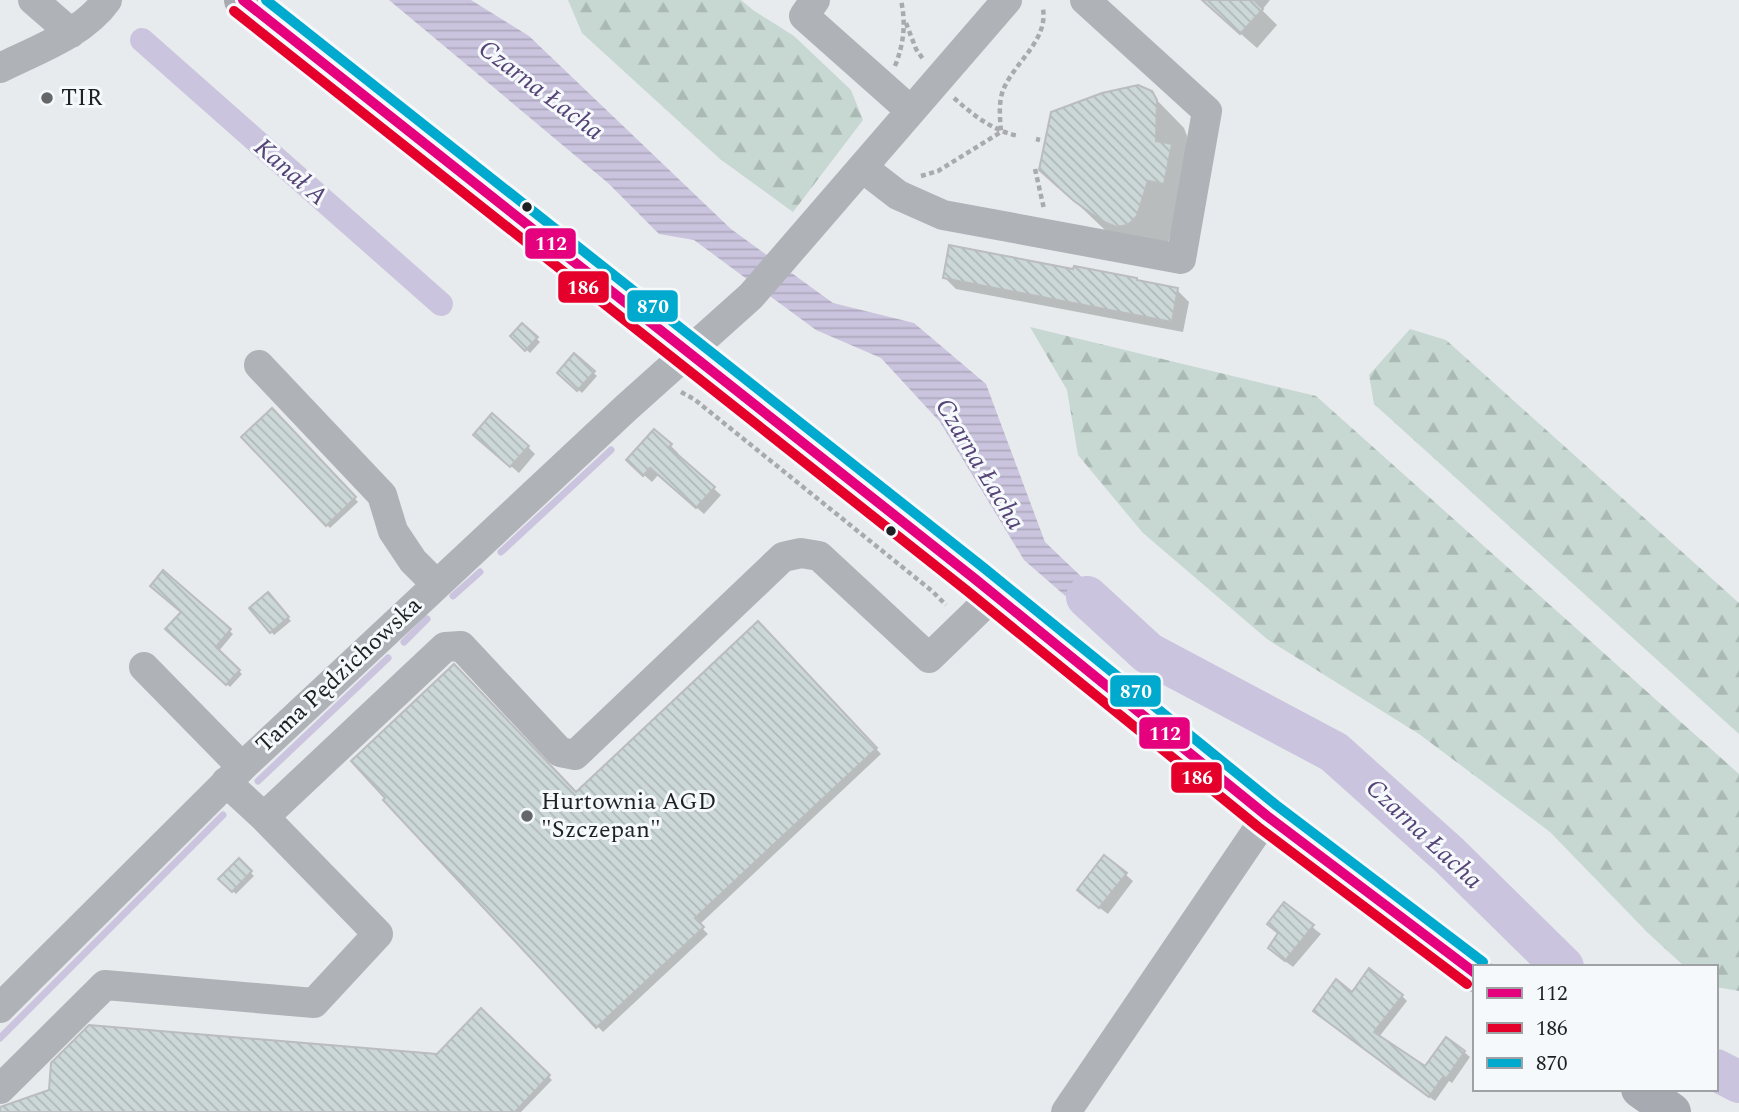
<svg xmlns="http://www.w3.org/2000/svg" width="1739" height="1112" font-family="Spectral,serif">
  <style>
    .forest { fill: url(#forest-firs) }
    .water { fill: url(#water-rules) }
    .shadow { fill: #0003 }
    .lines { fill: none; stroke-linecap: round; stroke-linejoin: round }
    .stream { stroke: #cbc4de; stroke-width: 7 }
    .canal { stroke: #cbc4de; stroke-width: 24 }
    .river { stroke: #cbc4de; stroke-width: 42 }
    .building { fill: url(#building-back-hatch); stroke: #babcbd; stroke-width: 2 }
    .path { stroke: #a8aaae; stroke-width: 4.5; stroke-dasharray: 5 3.5; stroke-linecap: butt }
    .minor { stroke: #afb2b7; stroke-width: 30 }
    .major { stroke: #a7aab1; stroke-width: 38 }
    .bus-1-casing { stroke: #f5f9fc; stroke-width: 16 }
    .bus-2-casing { stroke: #f5f9fc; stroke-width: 16 }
    .bus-3-casing { stroke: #f5f9fc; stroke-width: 16 }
    .bus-1 { stroke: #e5007d; stroke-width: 10 }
    .bus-2 { stroke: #e4002b; stroke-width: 10 }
    .bus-3 { stroke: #00a9ce; stroke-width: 10 }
    .poi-dot { fill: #656768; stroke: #f5f9fc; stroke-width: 2.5 }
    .bus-dot { fill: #1e2021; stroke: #f5f9fc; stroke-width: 2.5 }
    .labels { text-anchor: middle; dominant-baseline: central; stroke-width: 6; stroke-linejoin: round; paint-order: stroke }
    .poi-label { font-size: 24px; fill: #1e2021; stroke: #f5f9fc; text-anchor: start }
    .street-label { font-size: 24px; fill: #1e2021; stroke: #f5f9fc }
    .water-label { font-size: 26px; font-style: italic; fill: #564476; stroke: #f5f9fc }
    .line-badge { stroke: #f5f9fc; stroke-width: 2.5 }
    .badge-label { font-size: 19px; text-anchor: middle; font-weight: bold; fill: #fff }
  </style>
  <defs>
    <pattern id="forest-firs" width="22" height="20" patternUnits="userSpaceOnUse" patternTransform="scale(1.75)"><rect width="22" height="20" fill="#c6d8d1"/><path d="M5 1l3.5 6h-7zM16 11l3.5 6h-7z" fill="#aab9b3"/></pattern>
    <pattern id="water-rules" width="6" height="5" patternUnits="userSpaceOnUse" patternTransform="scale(1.75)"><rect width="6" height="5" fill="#cbc4de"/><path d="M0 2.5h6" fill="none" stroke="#aea8be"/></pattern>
    <pattern id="building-back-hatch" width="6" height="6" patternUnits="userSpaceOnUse" patternTransform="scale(1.75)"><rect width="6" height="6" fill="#ccd7d8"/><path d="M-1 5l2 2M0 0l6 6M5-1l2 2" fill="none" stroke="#afb8b9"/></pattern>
  </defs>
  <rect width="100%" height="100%" fill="#e8ebed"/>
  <path class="forest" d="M568,0H741L753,10L794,36L851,90L863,120L793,212L720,159L582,33Z
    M1030,327L1316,396L1739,774V991L1716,987V967H1685L1648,933L1550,832L1419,734L1267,639L1143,533L1078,455L1067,390Z
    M1410,329L1446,340L1739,603V734L1374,404L1369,375Z"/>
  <path class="water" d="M389,0H471L529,36L731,229L833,303L914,323L986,384L1045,542L1153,645L1100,626L1024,560L940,422L881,358L816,330L694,240L659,234L608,183Z"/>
  <path class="shadow" d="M1202,0H1270L1262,10L1277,25L1257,48Z
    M1147,90L1184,128L1187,136L1186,160L1178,210L1167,246L1106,231L1041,169Z
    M945,278L1140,283L1177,290L1189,302L1183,332L956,289Z
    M522,325L540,342L530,353L512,336Z
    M574,355L597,376L582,393L559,373Z
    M272,410L358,502L330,528L244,437Z
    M483,442L528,447L535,454L519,473Z
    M670,445L678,453L676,455L721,495L704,514L659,474L652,482L636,468Z
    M163,572L233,634L218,652L242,674L230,687L168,629L183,612Z
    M268,594L291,621L274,635L251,608Z
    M758,624L881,754L699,925L708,934L603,1032L385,800L576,794Z
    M239,861L254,876L236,894L221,879Z
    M1125,874L1133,881L1108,914L1086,898Z
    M1284,905L1321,934L1293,967L1277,955Z
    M1352,994L1402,996L1407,1001L1379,1037L1426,1069L1464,1052L1470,1057L1452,1083L1449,1081L1435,1101L1315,1011Z
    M481,1010L552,1080L521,1112H18L438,1056Z"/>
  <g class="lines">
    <path class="stream" d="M501,552L611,450
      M453,596L480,572
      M404,642L427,619
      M258,781L388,658
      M0,1038L223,815"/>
    <path class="canal" d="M142,40L441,304"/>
    <path class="river" d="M1087,597L1148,653L1334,752L1449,855L1563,967
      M1716,1070L1739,1082"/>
  </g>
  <path class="building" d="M1202,0H1254L1263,9L1240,34Z
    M1138,85L1152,91L1157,100L1156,141L1172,144L1164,184L1148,181L1137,216L1128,225L1116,227L1102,221L1074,201L1039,170L1051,112L1102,93Z
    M949,245L1073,269L1074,266L1137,278V280L1178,288L1172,322L943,278Z
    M522,323L538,337L525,351L510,336Z
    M574,353L595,371L577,391L557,373Z
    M272,408L356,497L326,526L241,437Z
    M492,413L529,446L510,467L473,435Z
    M654,429L672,444L669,447L715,487L696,508L650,468L643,476L626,460Z
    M163,570L231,629L216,647L240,670L226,685L165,629L181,612L150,586Z
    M268,592L289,617L270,633L249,608Z
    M758,621L877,748L695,918L704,927L596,1028L383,800L385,798L351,761L454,664L576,792Z
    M1104,855L1127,873L1099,908L1077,890Z
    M239,858L252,871L232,892L218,879Z
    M1284,902L1314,925L1285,961L1268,948L1278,933L1267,924Z
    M1369,968L1403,995L1374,1032L1425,1066L1446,1037L1465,1051L1446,1079L1443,1077L1429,1097L1313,1011L1336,979L1352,992Z
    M481,1008L550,1075L515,1112H0V1107L49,1090L51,1063L89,1025L437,1054Z"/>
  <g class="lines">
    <path class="path" d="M906,23L916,49L923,59
      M895,66C904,43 906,24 901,0
      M954,98C973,115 993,131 1019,136
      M1036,139L1040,140
      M1035,169L1044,209
      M921,176L938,171L1001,132C1000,118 998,101 1004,88C1016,61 1048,40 1043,9
      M681,392L694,399L932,591L946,605"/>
    <path class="minor" d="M33,0L71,33
      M815,0L804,16L911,111
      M0,68C36,50 83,34 107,0
      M863,168L898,195L943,215L1181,259L1207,111L1085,0
      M259,365L382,495L393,531L413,561L436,584
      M144,667L242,767
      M264,817L445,647L461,646L560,752L575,755L783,557L801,553L819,556L929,658L994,595
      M0,1008L242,767L626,408L751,296L1007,0
      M0,1089L105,985L314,1003L378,934L264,817L226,782
      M1066,1112L1267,816"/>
    <path class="major" d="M243,0L975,579L1267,816L1475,973
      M1640,1089L1672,1112"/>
    <defs>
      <path id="bus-1" d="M243,0L975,579L1267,816L1475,973"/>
      <path id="bus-2" d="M234,11L966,590L1258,827L1467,984"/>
      <path id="bus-3" d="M266,0L984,568L1276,805L1483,962"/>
    </defs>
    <use href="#bus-1" class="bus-1-casing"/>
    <use href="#bus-2" class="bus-2-casing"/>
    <use href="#bus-3" class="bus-3-casing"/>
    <use href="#bus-1" class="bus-1"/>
    <use href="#bus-2" class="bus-2"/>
    <use href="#bus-3" class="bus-3"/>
  </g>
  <g class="poi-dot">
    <circle cx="47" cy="98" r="7"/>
    <circle cx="527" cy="816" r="7"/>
  </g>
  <g class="bus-dot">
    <circle cx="527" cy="207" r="6"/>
    <circle cx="891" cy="531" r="6"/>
  </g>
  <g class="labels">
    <g class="poi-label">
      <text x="61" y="98">TIR</text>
      <text x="541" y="802">Hurtownia AGD<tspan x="541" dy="28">"Szczepan"</tspan></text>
    </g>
    <g class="street-label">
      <text transform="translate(339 675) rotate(-43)">Tama Pędzichowska</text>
    </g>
    <g class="water-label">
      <text transform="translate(541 90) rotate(37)">Czarna Łacha</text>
      <text transform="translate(291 172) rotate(41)">Kanał A</text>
      <text transform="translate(980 464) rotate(59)">Czarna Łacha</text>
      <text transform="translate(1424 834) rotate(43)">Czarna Łacha</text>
    </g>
  </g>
  <g class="line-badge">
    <rect x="524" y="227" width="53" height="33" rx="7" fill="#e5007d"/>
    <rect x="557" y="270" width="53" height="34" rx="7" fill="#e4002b"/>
    <rect x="626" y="289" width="53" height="34" rx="7" fill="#00a9ce"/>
    <rect x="1109" y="674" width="53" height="34" rx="7" fill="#00a9ce"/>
    <rect x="1138" y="716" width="53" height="34" rx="7" fill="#e5007d"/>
    <rect x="1170" y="761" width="53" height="33" rx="7" fill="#e4002b"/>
  </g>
  <g class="badge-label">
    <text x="551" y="250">112</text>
    <text x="583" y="294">186</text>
    <text x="653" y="313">870</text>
    <text x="1136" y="698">870</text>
    <text x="1165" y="740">112</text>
    <text x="1197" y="784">186</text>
  </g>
  <rect x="1473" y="965" width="245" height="126" fill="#f5f9fc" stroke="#9fa2a4" stroke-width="2"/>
  <rect x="1487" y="988" width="35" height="10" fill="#e5007d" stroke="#9fa2a4" stroke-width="2"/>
  <text x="1536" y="1000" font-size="21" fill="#1e2021">112</text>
  <rect x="1487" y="1023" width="35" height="10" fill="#e4002b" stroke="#9fa2a4" stroke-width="2"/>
  <text x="1536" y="1035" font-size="21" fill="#1e2021">186</text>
  <rect x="1487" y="1058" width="35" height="10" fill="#00a9ce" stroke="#9fa2a4" stroke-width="2"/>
  <text x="1536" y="1070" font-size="21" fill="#1e2021">870</text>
</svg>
